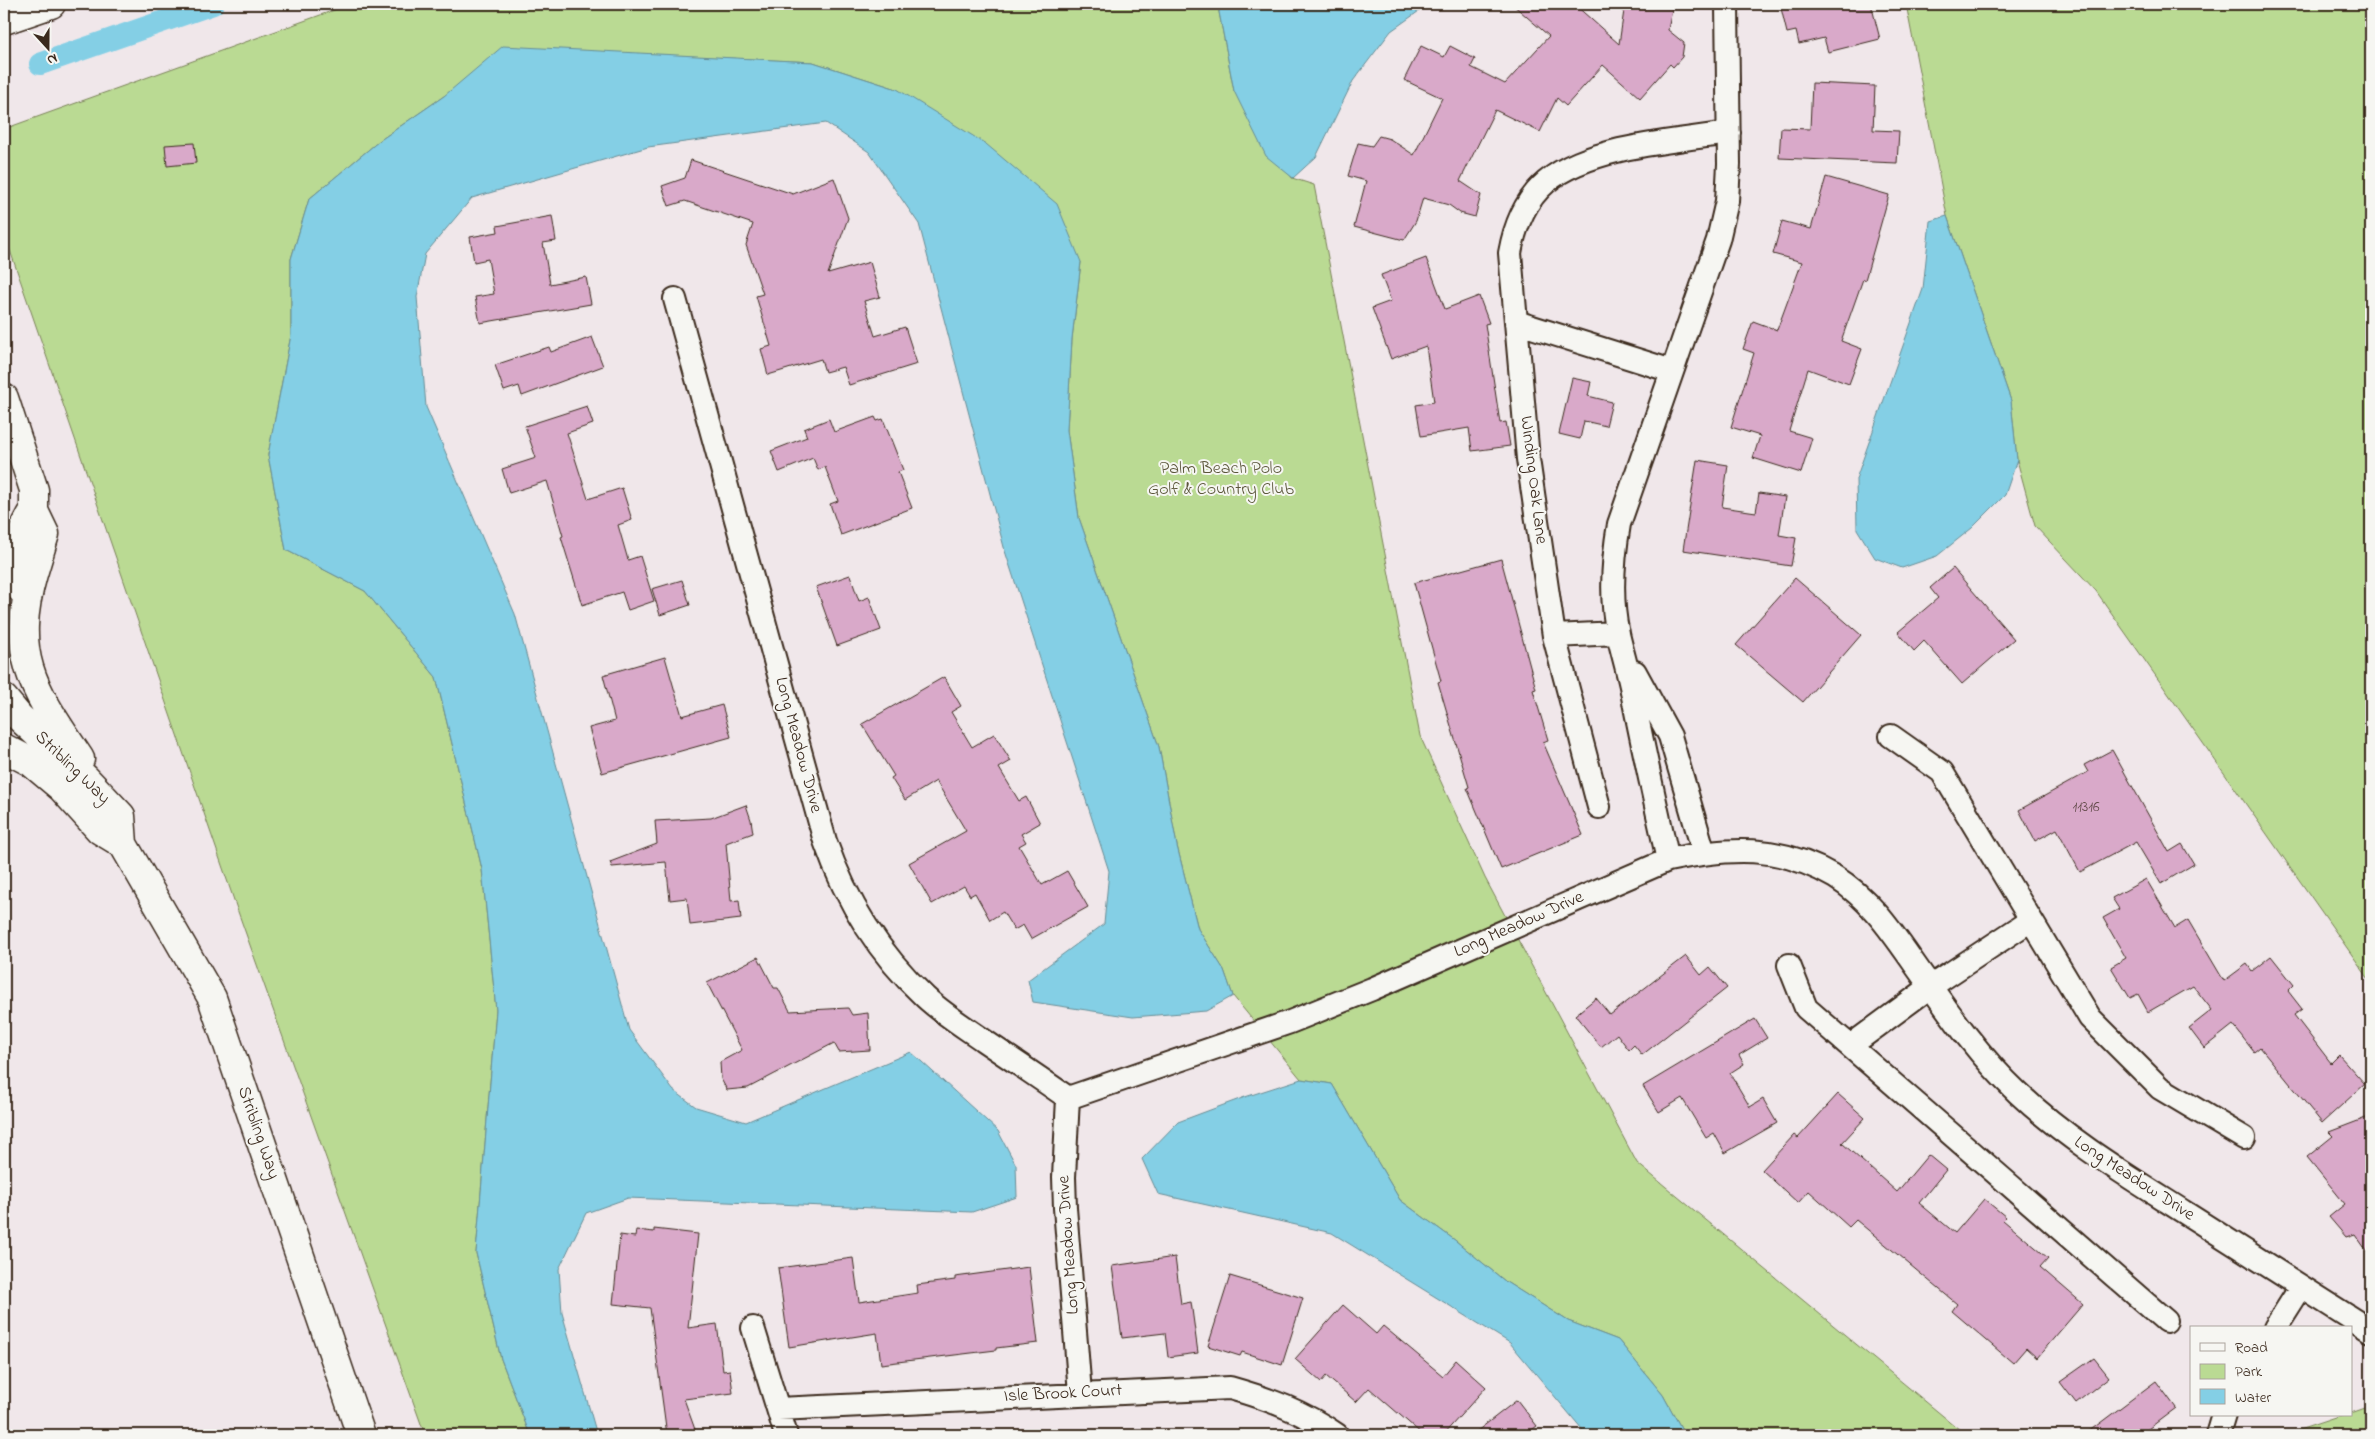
<svg xmlns="http://www.w3.org/2000/svg" width="2375" height="1439" font-family="'Indie Flower',sans-serif">
  <style>
    .green { fill: #bada93; stroke: #7a8258 }
    .water { fill: #84cfe5; stroke: #678d95 }
    .lines { fill: none; stroke-linecap: round; stroke-linejoin: round }
    .canal { stroke: #84cfe5; stroke-width: 22 }
    .building { fill: #d9a9c9; stroke: #3b2a1e }
    .minor-casing { stroke: #3b2a1e; stroke-width: 26 }
    .tertiary-casing { stroke: #3b2a1e; stroke-width: 31 }
    .minor { stroke: #f6f6f2; stroke-width: 22 }
    .tertiary { stroke: #f6f6f2; stroke-width: 28 }
    .labels { text-anchor: middle; dominant-baseline: central; stroke-width: 4; stroke-linejoin: round; paint-order: stroke }
    .number-label { font-size: 15px; fill: #624a49 }
    .park-label { font-size: 18px; fill: #5b563b; stroke: #f6f6f2 }
    .street-label { font-size: 18px; fill: #3b2a1e; stroke: #f6f6f2 }
  </style>
  <rect width="100%" height="100%" fill="#f0e7ea"/>
  <filter id="ink" filterUnits="userSpaceOnUse"><feTurbulence type="fractalNoise" baseFrequency=".02" numOctaves="2"/><feDisplacementMap in="SourceGraphic" scale="10" xChannelSelector="R" yChannelSelector="G"/><feConvolveMatrix kernelMatrix="1 2 1 2 8 2 1 2 1" color-interpolation-filters="sRGB"/></filter>
  <g filter="url(#ink)">
    <path class="green" d="M351,4H1220L1219,12L1234,91L1292,178L1314,185L1420,736L1485,878L1637,1163L1966,1435H1685L1663,1395L1618,1340L1568,1321L1506,1282L1456,1241L1400,1200L1332,1084L1301,1079L1233,996L1224,970L1198,929L1177,846L1159,747L1079,518L1067,430L1072,339L1081,262L897,89L813,62L643,54L444,96L379,141L309,199L291,259V335L268,455L286,550L365,591L436,677L482,869L496,1010L476,1253L501,1359L530,1435H425L236,906L4,233V129Z
      M1906,4H2371V982L2096,591L2035,526L2017,460L2011,401L1947,216Z
      M2371,1406V1435H2284L2344,1415H2351V1413Z"/>
    <path class="water" d="M1220,4H1429L1391,31L1353,81L1316,157L1293,178L1266,156L1234,91L1219,12Z
      M503,46L813,62L897,89L986,144L1057,204L1081,262L1072,339L1067,430L1079,518L1159,747L1177,846L1198,929L1224,970L1233,996L1206,1011L1133,1017L1033,1002L1028,980L1104,924L1109,871L1005,551L919,224L869,152L826,123L648,147L472,198L425,254L417,297L426,407L515,614L629,1030L673,1090L696,1107L746,1122L911,1052L998,1131L1016,1165L1017,1197L972,1212L628,1198L586,1213L559,1269L562,1313L597,1435H530L501,1359L476,1253L496,1010L482,869L436,677L365,591L286,550L268,455L291,335V259L309,199L379,141L444,96Z
      M1947,216L2011,401L2017,460L2005,495L1972,528L1937,556L1902,568L1875,558L1857,529L1856,479L1923,289L1930,221Z
      M1301,1079L1332,1084L1400,1200L1456,1241L1506,1282L1568,1321L1618,1340L1663,1395L1685,1435H1587L1510,1343L1332,1233L1158,1194L1142,1159L1178,1122L1245,1097Z"/>
    <g class="lines">
      <path class="canal" d="M40,64L213,4"/>
    </g>
    <path class="building" d="M1512,4H1574L1619,44L1625,4H1673L1668,30L1684,43L1682,57L1673,67L1670,64L1640,98L1603,65L1566,106L1557,98L1540,132L1495,110L1460,181L1481,195L1475,217L1460,213L1449,205L1423,198L1416,221L1404,240L1354,227L1366,181L1348,176L1358,143L1372,146L1379,136L1390,139L1414,155L1442,98L1404,80L1421,46L1444,57L1450,46L1475,59L1471,67L1505,84L1549,36Z
      M1780,4H1871L1880,39L1828,52L1824,38L1799,44L1796,31L1787,33Z
      M1812,83L1875,86L1873,130L1899,131L1897,163L1779,158L1781,128L1810,129Z
      M194,143L196,163L167,166L165,145Z
      M691,160L793,194L834,178L848,218L828,274L870,262L880,297L864,301L875,336L905,327L917,364L849,385L843,367L825,372L821,359L768,375L761,349L771,346L756,296L763,294L746,245L753,224L685,201L669,206L662,186L685,178Z
      M1826,177L1889,195L1865,280L1863,279L1841,341L1862,349L1849,384L1808,369L1789,431L1812,438L1801,473L1753,458L1760,436L1731,427L1754,353L1743,349L1753,321L1777,330L1802,262L1773,254L1782,221L1811,229Z
      M552,216L556,241L543,243L550,284L586,277L591,304L480,323L475,297L494,294L488,259L474,262L470,237L498,232L497,226Z
      M1426,258L1445,309L1479,296L1489,323L1485,324L1500,423L1506,422L1510,446L1472,451L1469,428L1421,436L1416,405L1434,402L1426,346L1391,359L1372,308L1391,301L1381,275Z
      M592,337L603,366L522,396L519,386L504,391L495,365L549,347L551,352Z
      M1572,378L1591,382L1588,396L1612,402L1606,426L1584,421L1580,439L1559,434Z
      M587,406L593,424L567,433L588,499L622,488L632,520L618,525L628,560L640,556L654,601L628,610L622,592L582,605L561,537L563,536L547,481L509,493L502,469L536,458L525,426Z
      M875,417L877,421L883,419L903,470L898,472L912,508L841,535L830,504L838,501L825,467L818,470L813,458L779,472L771,451L807,437L804,429L829,419L834,432Z
      M1697,460L1728,465L1722,507L1756,512L1759,493L1785,497L1779,535L1796,538L1791,566L1683,550Z
      M1501,559L1536,689L1533,690L1548,740L1543,742L1583,835L1501,869L1467,788L1469,787L1438,682L1441,681L1414,583Z
      M1953,568L2014,639L1962,684L1924,641L1914,651L1898,632L1938,598L1930,588Z
      M850,575L859,601L869,597L881,630L837,646L816,587Z
      M1795,578L1861,635L1803,702L1736,645Z
      M682,580L690,605L660,615L652,589Z
      M665,657L682,716L722,705L731,737L602,773L589,728L615,721L603,675Z
      M944,677L961,706L951,712L972,747L994,734L1011,761L999,768L1019,801L1026,797L1040,823L1021,834L1026,842L1019,846L1042,885L1067,871L1088,907L1031,939L1023,925L1014,930L1003,912L990,920L975,893L970,896L964,886L932,904L909,863L966,831L936,781L905,800L891,778L894,776L862,724Z
      M2112,750L2169,852L2182,844L2194,864L2161,884L2136,842L2080,872L2057,829L2035,841L2019,810L2088,772L2084,765Z
      M746,805L751,820L753,833L726,843L731,901L739,900L741,919L690,925L687,898L670,900L666,862L612,867L610,862L657,844L655,821L711,818Z
      M2146,879L2175,928L2188,920L2224,981L2247,964L2252,971L2271,956L2294,985L2288,991L2302,1009L2294,1015L2331,1063L2339,1055L2365,1084L2322,1123L2260,1047L2254,1052L2233,1025L2204,1048L2189,1028L2212,1010L2193,986L2148,1012L2138,994L2130,998L2111,967L2126,958L2103,918L2119,909L2112,898Z
      M1686,956L1701,975L1710,967L1727,988L1642,1055L1634,1045L1629,1050L1617,1034L1601,1047L1575,1015L1596,998L1610,1015Z
      M758,957L774,988H778L790,1011L848,1008L852,1015L868,1013L870,1050L839,1052L834,1043L748,1088L727,1090L721,1079L720,1062L742,1050L707,983Z
      M1755,1019L1767,1038L1739,1055L1744,1064L1730,1073L1750,1107L1763,1099L1777,1123L1725,1153L1714,1133L1706,1138L1682,1098L1659,1112L1643,1086Z
      M1838,1094L1865,1118L1842,1143L1897,1192L1928,1155L1946,1170L1919,1203L1955,1233L1984,1199L2006,1217L2003,1220L2048,1258L2040,1267L2083,1304L2037,1358L2026,1348L2013,1363L1952,1311L1957,1304L1856,1220L1849,1227L1809,1191L1798,1203L1762,1170L1794,1135L1798,1138Z
      M2371,1116V1257L2355,1234L2346,1237L2329,1217L2345,1204L2307,1157L2333,1136L2329,1132Z
      M654,1229L698,1234L688,1328L717,1324L723,1371L730,1370L733,1393L684,1399L697,1435H667L650,1308L613,1304L620,1235L635,1237L636,1230L654,1232Z
      M1175,1257L1181,1304L1191,1302L1198,1353L1168,1357L1165,1333L1122,1338L1112,1266Z
      M853,1258L859,1302L918,1293L917,1285L955,1280V1277L1029,1267L1038,1343L996,1348V1350L881,1364L877,1333L789,1347L778,1268Z
      M1230,1276L1303,1298L1282,1365L1242,1352L1240,1356L1208,1346Z
      M1343,1305L1376,1334L1383,1326L1443,1376L1456,1360L1486,1387L1443,1435H1423L1369,1388L1356,1402L1326,1376L1321,1382L1295,1359Z
      M2094,1358L2109,1377L2076,1403L2060,1382Z
      M2156,1381L2176,1408L2140,1435H2084Z
      M1517,1400L1537,1426L1525,1435H1472Z"/>
    <g class="lines">
      <defs>
        <path id="minor" d="M675,299L825,841C846,901 878,953 925,997C942,1013 963,1026 983,1040C1011,1059 1040,1078 1068,1098L1290,1022L1372,989L1668,860C1729,847 1779,844 1835,877C1874,901 1897,940 1923,976C1952,1017 1981,1058 2018,1093C2068,1140 2126,1175 2184,1212C2246,1252 2309,1291 2371,1331
          M1516,322L1672,371
          M1554,636L1618,633
          M1635,672L1670,736L1704,853
          M1891,736L1942,772L2090,1018L2160,1088L2244,1138
          M1599,807L1554,636L1528,459L1510,253C1522,186 1558,165 1620,150C1656,142 1693,138 1729,133
          M1668,860C1655,802 1642,744 1631,686C1627,668 1622,651 1618,634C1610,599 1613,559 1619,524L1718,240L1727,201L1729,164L1727,4
          M1789,965L1806,1008L2166,1321
          M1850,1046L1930,987L2031,920
          M1068,1098L1064,1177L1065,1208L1080,1393
          M753,1328L786,1435
          M2275,1328L2301,1287
          M778,1409L1230,1388C1269,1399 1304,1412 1337,1435
          M2218,1435L2224,1415"/>
        <path id="tertiary" d="M4,20L51,4
          M4,398L34,490V511L45,534L33,574L21,589
          M33,574C9,658 35,691 80,759
          M4,578C16,556 20,531 34,511
          M4,699L19,717L85,778L121,816L123,844L212,998L361,1435
          M4,748L31,762L62,788L100,830L123,844"/>
      </defs>
      <use href="#minor" class="minor-casing"/>
      <use href="#tertiary" class="tertiary-casing"/>
      <use href="#minor" class="minor"/>
      <use href="#tertiary" class="tertiary"/>
    </g>
  </g>
  <g class="labels">
    <g class="number-label">
      <text x="2086" y="807">11316</text>
    </g>
    <g class="park-label">
      <text x="1221" y="469">Palm Beach Polo<tspan x="1221" dy="21">Golf &amp; Country Club</tspan></text>
    </g>
    <g class="street-label">
      <text transform="translate(1533 480) rotate(83)">Winding Oak Lane</text>
      <text transform="translate(798 745) rotate(75)">Long Meadow Drive</text>
      <text transform="translate(72 768) rotate(44)">Stribling Way</text>
      <text transform="translate(1519 925) rotate(-24)">Long Meadow Drive</text>
      <text transform="translate(258 1133) rotate(71)">Stribling Way</text>
      <text transform="translate(2134 1179) rotate(33)">Long Meadow Drive</text>
      <text transform="translate(1069 1245) rotate(-94)">Long Meadow Drive</text>
      <text transform="translate(1063 1394) rotate(-3)">Isle Brook Court</text>
    </g>
  </g>
  <rect width="2375" height="1439" fill="none" stroke="#f6f6f2" stroke-width="20"/>
  <rect x="10" y="10" width="2355" height="1419" fill="none" stroke="#3b2a1e" stroke-width="2" filter="url(#ink)"/>
  <rect x="2190" y="1326" width="162" height="90" fill="#f6f6f2" stroke="#aba49d"/>
  <rect x="2200" y="1343" width="25" height="8" fill="#f6f6f2" stroke="#aba49d"/>
  <text x="2235" y="1352" font-size="15" fill="#3b2a1e">Road</text>
  <rect x="2200" y="1364" width="25" height="15" fill="#bada93" stroke="#aba49d"/>
  <text x="2235" y="1376" font-size="15" fill="#3b2a1e">Park</text>
  <rect x="2200" y="1389" width="25" height="15" fill="#84cfe5" stroke="#aba49d"/>
  <text x="2235" y="1402" font-size="15" fill="#3b2a1e">Water</text>
  <g transform="translate(48 48) rotate(159)" stroke="#f6f6f2" stroke-width="4" paint-order="stroke">
  <path d="M0-4L9 19L0 12L-9 19Z" fill="#3b2a1e"/>
  <text y="-8" font-size="14" font-weight="bold" text-anchor="middle" fill="#3b2a1e">N</text>
  </g>
</svg>
